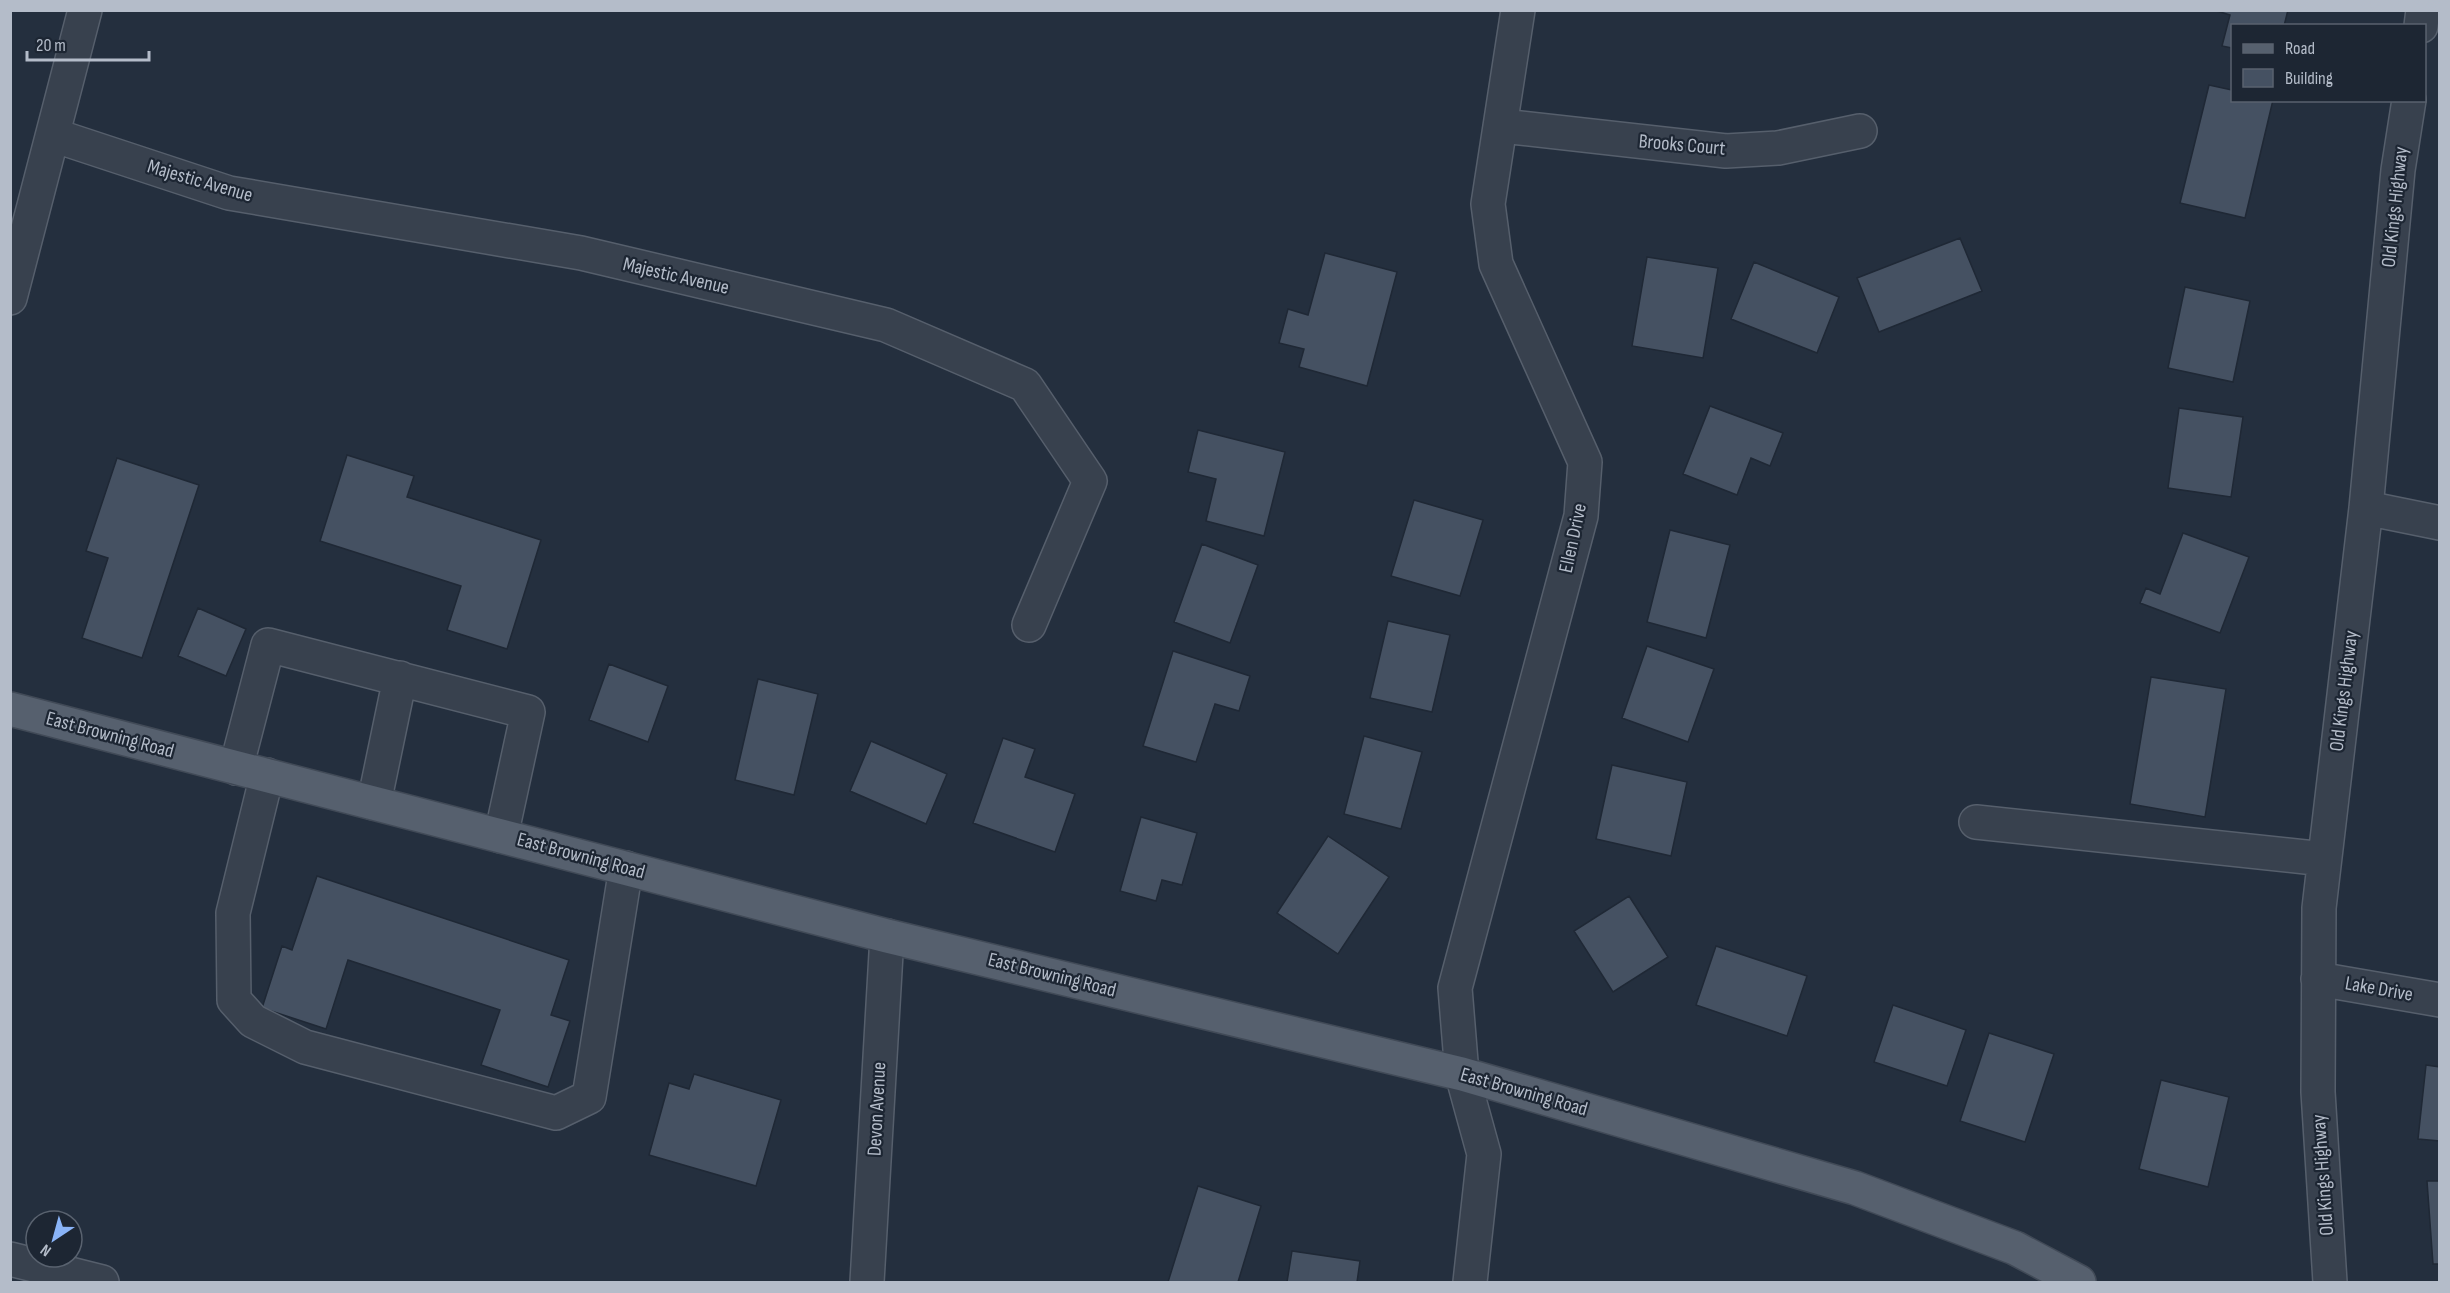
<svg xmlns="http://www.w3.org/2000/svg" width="2450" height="1293" font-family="'Sofia Sans Condensed',sans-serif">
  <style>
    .building { fill: #455162; stroke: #1f2835; stroke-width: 1.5 }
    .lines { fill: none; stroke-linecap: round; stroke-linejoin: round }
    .minor-casing { stroke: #565f6c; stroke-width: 36 }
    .major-casing { stroke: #414a57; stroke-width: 36 }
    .minor { stroke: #38414e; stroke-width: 33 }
    .major { stroke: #56606e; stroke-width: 33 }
    .labels { text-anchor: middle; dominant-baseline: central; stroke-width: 4.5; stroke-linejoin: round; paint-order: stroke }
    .street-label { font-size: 20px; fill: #b4bcc9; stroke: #1d2633 }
  </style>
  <rect width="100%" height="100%" fill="#242f3e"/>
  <path class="building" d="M2214,10H2288L2284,26H2232V48L2222,46L2230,15Z
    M2209,85L2232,90V100H2273L2245,218L2180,203Z
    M1960,238L1982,291L1879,332L1857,278Z
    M1325,253L1397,272L1367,386L1299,367L1304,349L1279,343L1288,309L1308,315Z
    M1647,257L1718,268L1703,358L1632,346Z
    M1754,262L1839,297L1817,353L1731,319Z
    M2185,287L2250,301L2233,382L2168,368Z
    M1710,406L1783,433L1770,466L1751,458L1737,495L1683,474Z
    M2179,408L2243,417L2231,497L2168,488Z
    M1198,430L1285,452L1264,536L1206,521L1216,479L1188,472Z
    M347,455L414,476L407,497L541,540L507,649L447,630L461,586L320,541Z
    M117,458L199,485L142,658L82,638L108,558L86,551Z
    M1414,500L1483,520L1460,596L1391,576Z
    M1670,530L1730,545L1706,638L1647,622Z
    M2183,533L2249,557L2220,633L2140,603L2146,588L2160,594Z
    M1202,544L1258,565L1230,643L1174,622Z
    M198,608L246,629L226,676L178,656Z
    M1388,621L1450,635L1432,712L1370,698Z
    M1647,646L1714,669L1688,742L1622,718Z
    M1173,651L1250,676L1239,711L1215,704L1196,762L1143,746Z
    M609,664L668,686L648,742L589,720Z
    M2151,677L2226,689L2205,817L2130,804Z
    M758,679L818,694L794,795L735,780Z
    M1364,736L1422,752L1401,829L1344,814Z
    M1003,738L1035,749L1025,777L1075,794L1055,852L973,823Z
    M871,741L947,774L926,824L850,791Z
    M1612,765L1687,782L1671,856L1596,839Z
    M1141,817L1197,833L1182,885L1162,880L1156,901L1120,891Z
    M1328,836L1389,877L1338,954L1277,913Z
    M317,876L569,960L551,1015L570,1021L548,1087L481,1065L500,1010L348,960L326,1029L262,1008L282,946L292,950Z
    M1629,896L1668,957L1613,992L1574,931Z
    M1716,946L1807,976L1787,1036L1696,1005Z
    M1893,1005L1966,1030L1947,1086L1874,1062Z
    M1989,1033L2054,1054L2025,1142L1960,1121Z
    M2426,1065L2440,1067V1141L2418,1139Z
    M694,1074L781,1100L756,1186L649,1155L669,1083L689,1089Z
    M2161,1080L2229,1097L2208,1187L2139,1169Z
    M2427,1181H2440V1264H2433Z
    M1198,1186L1261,1206L1238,1282H1168Z
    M1292,1251L1360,1261L1357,1282H1287Z"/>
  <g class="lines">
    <defs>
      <path id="minor" d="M2421,26L2423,10
        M1502,126L1726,151L1778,148L1860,131
        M53,135L229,193L581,253L886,325L1025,385L1090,481L1029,625
        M10,298L85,10
        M2366,508L2440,523
        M236,768L268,645L528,712L501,836
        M267,775L233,913L234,1000L253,1021L305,1047L556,1113L589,1097L626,868
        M374,803L400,678
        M1976,822L2324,859
        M2318,979L2440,1000
        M10,1259L102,1282
        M867,1282L887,936
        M1470,1282L1484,1154L1462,1074L1455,988L1581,516L1585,462L1496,264L1488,204L1518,10
        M2330,1282L2318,1092L2319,908L2366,508L2398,170L2409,100"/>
      <path id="major" d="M10,709L887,936L1462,1074L1855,1188L2015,1248L2079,1282"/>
    </defs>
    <use href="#minor" class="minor-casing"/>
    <use href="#major" class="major-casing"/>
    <use href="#minor" class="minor"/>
    <use href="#major" class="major"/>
  </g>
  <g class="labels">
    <g class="street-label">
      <text transform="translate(1682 145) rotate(5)">Brooks Court</text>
      <text transform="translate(200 181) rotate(16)">Majestic Avenue</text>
      <text transform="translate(2395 207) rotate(-84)">Old Kings Highway</text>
      <text transform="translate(676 276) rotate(13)">Majestic Avenue</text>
      <text transform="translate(1573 538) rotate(-78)">Ellen Drive</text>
      <text transform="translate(2344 691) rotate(-83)">Old Kings Highway</text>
      <text transform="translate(110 735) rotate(15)">East Browning Road</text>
      <text transform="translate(581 856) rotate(15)">East Browning Road</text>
      <text transform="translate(1052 975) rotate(14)">East Browning Road</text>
      <text transform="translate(2379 989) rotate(10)">Lake Drive</text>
      <text transform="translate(1524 1092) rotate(16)">East Browning Road</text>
      <text transform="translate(877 1109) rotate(-87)">Devon Avenue</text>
      <text transform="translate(2323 1175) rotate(-94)">Old Kings Highway</text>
    </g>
  </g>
  <rect width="2450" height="1293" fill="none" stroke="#b4bcc9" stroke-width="24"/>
  <rect x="2231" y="24" width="195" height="78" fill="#1d2633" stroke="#59626f" stroke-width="1.5"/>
  <rect x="2243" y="44" width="30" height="9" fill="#56606e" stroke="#59626f" stroke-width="1.5"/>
  <text x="2285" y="54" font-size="18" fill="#b4bcc9">Road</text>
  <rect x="2243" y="69" width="30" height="18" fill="#455162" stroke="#59626f" stroke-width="1.5"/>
  <text x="2285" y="84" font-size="18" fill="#b4bcc9">Building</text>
  <g transform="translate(54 1239) rotate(216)"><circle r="28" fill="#1d2633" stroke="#59626f" stroke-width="1.5"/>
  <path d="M0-4.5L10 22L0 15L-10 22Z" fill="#8ab4f8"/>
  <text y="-9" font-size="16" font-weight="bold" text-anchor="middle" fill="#b4bcc9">N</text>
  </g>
  <path d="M27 51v9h122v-9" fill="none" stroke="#b4bcc9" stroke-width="3"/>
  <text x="36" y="51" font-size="18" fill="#b4bcc9" stroke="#1d2633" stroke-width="4.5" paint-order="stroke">20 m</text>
</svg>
